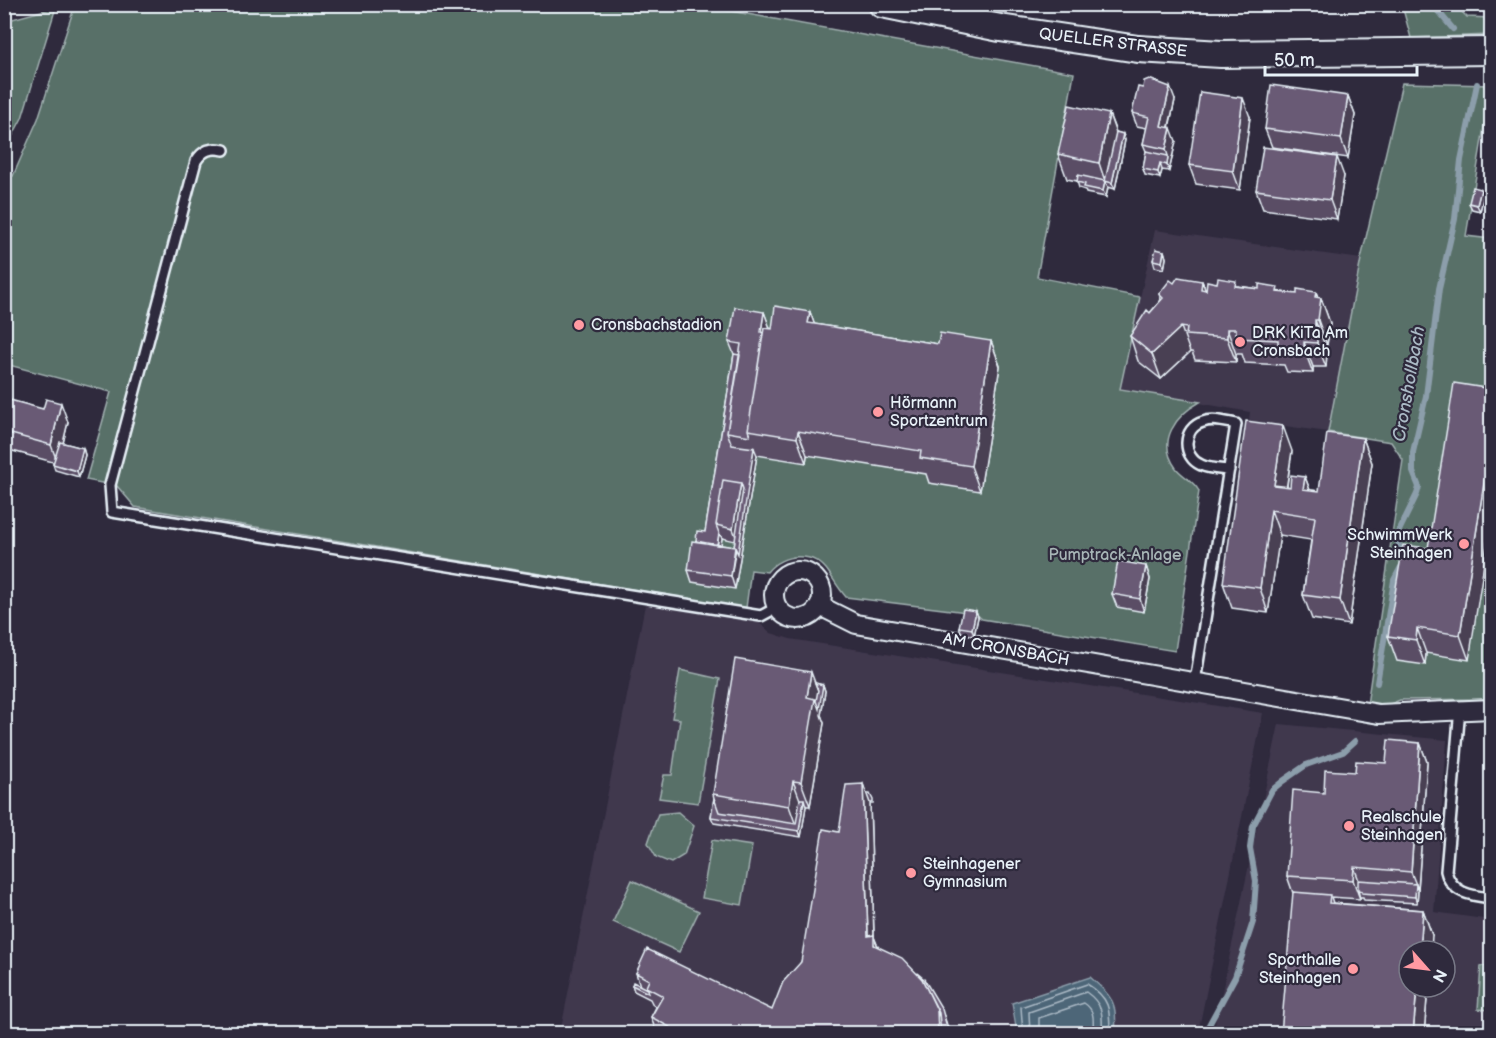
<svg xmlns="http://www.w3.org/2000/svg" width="1496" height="1038" font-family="'Balsamiq Sans',sans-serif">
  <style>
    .built { fill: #40384e; fill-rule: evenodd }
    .green { fill: #596f68; stroke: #a0b0b0; stroke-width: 1.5 }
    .water { fill: #4e6678; stroke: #8c9eab; stroke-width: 1.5 }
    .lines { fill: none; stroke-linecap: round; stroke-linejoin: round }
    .shore { stroke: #aab9c5; stroke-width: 1.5 }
    .stream { stroke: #8c9eab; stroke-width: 6 }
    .service-casing { stroke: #e8f1f8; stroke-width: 14 }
    .minor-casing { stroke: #e8f1f8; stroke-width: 22 }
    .secondary-casing { stroke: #e8f1f8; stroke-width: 30 }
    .service { stroke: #2f2a3d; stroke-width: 9 }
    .minor { stroke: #2f2a3d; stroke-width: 18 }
    .secondary { stroke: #2f2a3d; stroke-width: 26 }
    .wall { fill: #5a4d65; stroke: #e8f1f8; stroke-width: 1.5; fill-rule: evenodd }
    .shaded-wall { fill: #4a3f52; stroke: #e8f1f8; stroke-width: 1.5 }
    .building { fill: #695a75; stroke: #e8f1f8; stroke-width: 1.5 }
    .poi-dot { fill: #ff9aa2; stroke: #2f2a3d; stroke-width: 2 }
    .labels { text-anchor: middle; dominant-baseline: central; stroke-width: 4.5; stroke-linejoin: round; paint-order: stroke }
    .street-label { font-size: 16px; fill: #e8f1f8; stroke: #2f2a3d }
    .poi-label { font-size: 16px; fill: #e8f1f8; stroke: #2f2a3d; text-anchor: start }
    .park-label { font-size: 16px; fill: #a8b6b7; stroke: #2f2a3d }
    .water-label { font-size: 18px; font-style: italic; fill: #aab9c5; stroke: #2f2a3d }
  </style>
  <rect width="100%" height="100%" fill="#2f2a3d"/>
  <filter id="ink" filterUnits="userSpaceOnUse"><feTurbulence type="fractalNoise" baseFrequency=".0167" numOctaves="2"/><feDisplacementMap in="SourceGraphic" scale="12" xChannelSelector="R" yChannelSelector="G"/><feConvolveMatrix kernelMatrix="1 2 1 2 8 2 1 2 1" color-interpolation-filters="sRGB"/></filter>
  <g filter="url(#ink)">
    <path class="built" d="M1155,230L1361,259L1328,432L1249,421L1250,412L1120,389Z
      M645,605L756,620L771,633L790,639L1263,713L1198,1033L560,1034Z
      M1279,724L1447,740L1434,912L1491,920V1033L1213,1034ZM1409,951H1445V987H1409Z"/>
    <path class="green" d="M75,5H697L1074,73L1037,277L1140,297L1120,389L1200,402C1176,415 1156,441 1176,468C1183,477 1193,480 1199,491L1175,651L982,619L975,613L846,597C839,589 835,582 829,573C814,550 782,553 767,572L751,570L746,608L135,507L117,486L86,480L111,392L5,364L4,171L13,176L38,119Z
      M1399,5H1455L1467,17L1491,18V35L1411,38L1403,9Z
      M56,7L22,118L5,150V21Z
      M1402,83L1491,85L1466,236L1491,239V699L1400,700L1380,708L1367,705L1403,460L1391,442L1328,432L1361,259Z
      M680,670L720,679L698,803L659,798L664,775H672L680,719L672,718Z
      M678,812L694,826L684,855L671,863L656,857L648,843L658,814Z
      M712,840L752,846L742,905L702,898Z
      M632,880L699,911L679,952L613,922Z
      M1481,966H1491V1010L1478,1009Z"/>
    <path class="water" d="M1090,977C1112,997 1118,1002 1115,1033H1017L1012,1003Z"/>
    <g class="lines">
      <path class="shore" d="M1023,1034L1021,1007L1087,984C1110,998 1110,1009 1110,1034
        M1030,1034L1029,1012L1086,992C1103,1004 1103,1014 1102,1034
        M1039,1034V1018L1084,1003C1096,1011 1093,1020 1093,1034"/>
      <path class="stream" d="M1432,4L1453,29
        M1403,557L1396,537L1417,494L1419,487L1413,472V452L1426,396L1439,289L1455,219L1461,160L1477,84
        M1377,683L1394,580L1401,567
        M1204,1034L1235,977L1253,922L1256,881L1250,848L1253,826L1272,790L1283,781L1306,765L1343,752L1355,741"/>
      <defs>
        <path id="service" d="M224,150C211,147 203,150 196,161L110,485L112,512L761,616L776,608
          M1195,682L1236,424C1225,422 1213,418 1203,422C1182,428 1182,457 1201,465C1209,469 1220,469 1229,470
          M1460,708L1446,871C1451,893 1471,896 1492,898"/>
        <path id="minor" d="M774 595a24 24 0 1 1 48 0a24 24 0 1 1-48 0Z
          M820,606L856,624L1379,714L1492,709"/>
        <path id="secondary" d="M882,4L1000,28L1138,49L1221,54L1492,51"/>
      </defs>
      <use href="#service" class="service-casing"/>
      <use href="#minor" class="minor-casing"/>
      <use href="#secondary" class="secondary-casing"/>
      <use href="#service" class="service"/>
      <use href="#minor" class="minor"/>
      <use href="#secondary" class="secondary"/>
    </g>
    <path class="wall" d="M1348,96L1355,115L1348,158L1272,147L1265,129Z
      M1175,100L1169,128L1176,141L1169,171L1162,170L1160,178L1145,175L1143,169L1146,151L1143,144L1147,128L1137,126L1132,113Z
      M1109,114L1116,132L1123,134L1125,140L1115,189L1108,187L1106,197L1086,193L1085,190L1079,188L1077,181L1067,179L1058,154Z
      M1250,117L1240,190L1196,184L1189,165Z
      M1344,176L1337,219L1263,209L1256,190Z
      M1484,195L1480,211L1472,209L1469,203Z
      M1164,251L1166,258L1164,269L1155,267L1153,260Z
      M1202,281L1206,290L1238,286L1297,294L1316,292L1318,297L1321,298L1330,323L1327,345H1325L1327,351L1326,367H1313V373L1287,372L1284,365L1245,363L1242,354H1236V362L1195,360L1192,352H1190L1161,379L1138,361L1130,336L1161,300L1159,294L1174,283Z
      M764,312L770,329H772L810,312L814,324L938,344L991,341L1000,366L980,491L929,483L926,474L807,455L806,463L757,455L735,589L692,582L688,570L696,541L705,532L734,354L729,342ZM722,538L735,541L734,547L721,545Z
      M1491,389L1469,660L1426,653L1425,665L1397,661L1388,636L1428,548Z
      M4,413L68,422L63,443L83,448L85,455L79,477L55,470L53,464V462L9,450L4,439Z
      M1363,438L1372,463L1349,625L1312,619L1303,595L1311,540L1280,535L1268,613L1232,608L1223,583L1292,451L1287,486L1290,487L1305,477L1310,490L1319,491Z
      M1146,566L1150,579L1144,612L1117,607L1112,594Z
      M976,611L978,617L974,636L962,633L959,627Z
      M815,683L823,685L825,691L821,715L824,723L810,806H806L801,837L714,823L711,817L714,798L713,794Z
      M1420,743L1427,762L1417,903L1364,900L1363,897H1360V899L1331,897L1333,903L1423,910L1432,935L1409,987H1428L1424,1034L1293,893L1287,876L1324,793L1355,772L1386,763Z
      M863,784L866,794H870L873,800V803H870L874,937L878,947L944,1016L950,1034H653L652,1031L654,1026L651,1017L656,1007L653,1005L650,999L634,991L632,985L640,986L636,973L772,1010L801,962L839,832Z"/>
    <path class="shaded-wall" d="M1170,87L1175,100L1166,139L1161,126Z
      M1348,96L1355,115L1348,158L1341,139Z
      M1243,98L1250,117L1240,190L1233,171Z
      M1109,114L1118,139L1105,181L1108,187L1106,197L1103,191L1105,181L1099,163Z
      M1171,128L1176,141L1169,171L1167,165L1168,156L1166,149Z
      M1123,134L1125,140L1115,189L1112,183Z
      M1337,157L1344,176L1337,219L1330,200Z
      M1160,163L1162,170L1160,178L1158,172Z
      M1481,189L1484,195L1480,211L1477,205Z
      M1164,251L1166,258L1164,269L1162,262Z
      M1202,281L1211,305L1201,289Z
      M1316,292L1320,305L1321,298L1330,323L1327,345L1318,320L1315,297Z
      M764,312L771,331L751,431L761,332Z
      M810,312L819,337L808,323Z
      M1315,320L1327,351L1326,367L1317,343L1315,326Z
      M1181,327L1190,352L1161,379L1152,354Z
      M1227,329L1236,354V362L1227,338Z
      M991,341L1000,366L980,491L971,466Z
      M1304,342L1313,367V373L1304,349Z
      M61,403L68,422L58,464L51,445Z
      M1283,426L1292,451L1283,509L1274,485Z
      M798,431L807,455L806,463L797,438Z
      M1363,438L1372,463L1349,625L1340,600Z
      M1491,439V519L1469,660L1460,635Z
      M83,448L85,455L79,477L77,471Z
      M754,448L757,455L735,589L731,576Z
      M1305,477L1314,501L1303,489Z
      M741,483L745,496L738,542L733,529Z
      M1271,510L1280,535L1268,613L1260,588Z
      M719,533L722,538L719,557L717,550Z
      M1146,566L1150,579L1144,612L1140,599Z
      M976,611L978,617L974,636L972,629Z
      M1417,628L1426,653L1425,665L1416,640Z
      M811,672L820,696L823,685L825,691L821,715L824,723L810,806L801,782L807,697Z
      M1420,743L1427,762L1418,890L1411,872Z
      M793,781L802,805L798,831L789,806Z
      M863,784L870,803L874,937L881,954L868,936Z
      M804,799L806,806L801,837L799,831Z
      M1354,867L1361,886L1358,890L1360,899L1353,880Z
      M1416,884L1418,890L1417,903L1415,897Z
      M1423,910L1432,935L1431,951H1420Z
      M1417,987H1428L1424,1034H1413Z
      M937,1010L944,1029V1034H938Z"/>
    <path class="building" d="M1149,79L1170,87L1161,126L1171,128L1166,149L1143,144L1149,117L1132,113L1138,87L1143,88L1144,81Z
      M1271,85L1348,96L1341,139L1265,129Z
      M1200,92L1243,98L1233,171L1189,165Z
      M1069,105L1109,114L1099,163L1058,154Z
      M1116,132L1123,134L1112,183L1105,181Z
      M1263,147L1337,157L1330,200L1256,190Z
      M1146,151L1168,156L1167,165L1160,163L1158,172L1143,169Z
      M1078,175L1105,181L1103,191L1084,187L1085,184L1077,182Z
      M1473,187L1481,189L1477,205L1469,203Z
      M1156,249L1164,251L1162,262L1153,260Z
      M1178,277L1202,281L1201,289L1206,290L1207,281L1217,283L1218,278L1236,281L1235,286L1259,289V284L1278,287L1277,292L1297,294V289L1316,292L1315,297L1321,298L1318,320H1315V326H1318L1317,343L1304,342V349L1278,347V340L1236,338V329H1227V338L1186,335L1187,328L1181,327L1152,354L1130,336L1147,310L1150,313L1163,298L1159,294L1170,280L1174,283Z
      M775,306L810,312L808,323L938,344L940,333L991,341L971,466L920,458L921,451L798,431L797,438L748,430L764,328L772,329Z
      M735,307L764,312L761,332L763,333L748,430L750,436L727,432L741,344L729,342Z
      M734,354L740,355L727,432L732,445L754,448L738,554L735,547H734L743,489L741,483L723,480L716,525L719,533L717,545L696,541L697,531L705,532Z
      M1454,383L1491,389V439L1460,635L1417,628L1416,640L1388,636L1403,545L1428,548Z
      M46,399L61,403L51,445L4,432V413L10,400L43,409Z
      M1246,421L1283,426L1274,485L1290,487L1291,475L1305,477L1303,489L1319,491L1327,433L1363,438L1340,600L1303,595L1315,517L1271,510L1260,588L1223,583Z
      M60,442L83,448L77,471L53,464Z
      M723,480L741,483L733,529L716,525Z
      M692,541L735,547L731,576L688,570Z
      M1118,561L1146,566L1140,599L1112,594Z
      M963,609L976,611L972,629L959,627Z
      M1491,648V664L1489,663Z
      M735,659L811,672L807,697L815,699L801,782L793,781L789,806L713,794Z
      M815,683L823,685L819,709L816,701L818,690Z
      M1388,740L1420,743L1411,872L1354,867L1353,880L1287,876L1293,790L1324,793L1325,770L1355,772L1356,761L1386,763Z
      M863,784L868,936L874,935V945L902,958L922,979L937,1010L938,1034H682L651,1017L663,996L646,987L649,980L636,973L647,949L772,1010L783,982L801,962L823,829L839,832L846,785Z
      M714,798L719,812L796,824L800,799H804L799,831L711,817Z
      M1358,880L1416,884L1415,897L1362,893V891L1358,890Z
      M1293,892L1330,895L1329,903L1423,910L1420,951H1409V987H1417L1413,1034H1281Z
      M917,973L924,979L942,1009L949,1034H941L939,1013L922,979Z
      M633,982L647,989L648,993L632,985Z
      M654,1026L656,1030L663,1034H657L652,1031Z"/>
  </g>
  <g class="poi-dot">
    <circle cx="579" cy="325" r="6"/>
    <circle cx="1240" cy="342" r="6"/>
    <circle cx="878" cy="412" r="6"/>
    <circle cx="1464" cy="544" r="6"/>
    <circle cx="1349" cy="826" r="6"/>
    <circle cx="911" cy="873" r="6"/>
    <circle cx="1353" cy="969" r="6"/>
  </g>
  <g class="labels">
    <g class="street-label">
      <text transform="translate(1113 43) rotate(7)">QUELLER STRASSE</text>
      <text transform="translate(1006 650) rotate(10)">AM CRONSBACH</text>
    </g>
    <g class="poi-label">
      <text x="591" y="325">Cronsbachstadion</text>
      <text x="1252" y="333">DRK KiTa Am<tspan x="1252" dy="18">Cronsbach</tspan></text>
      <text x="890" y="403">Hörmann<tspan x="890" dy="18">Sportzentrum</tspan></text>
      <text x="1452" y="535" text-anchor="end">SchwimmWerk<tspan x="1452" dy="18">Steinhagen</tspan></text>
      <text x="1361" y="817">Realschule<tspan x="1361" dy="18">Steinhagen</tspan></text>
      <text x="923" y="864">Steinhagener<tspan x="923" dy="18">Gymnasium</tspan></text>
      <text x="1341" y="960" text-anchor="end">Sporthalle<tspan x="1341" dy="18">Steinhagen</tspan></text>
    </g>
    <g class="park-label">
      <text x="1115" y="555">Pumptrack-Anlage</text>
    </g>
    <g class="water-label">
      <text transform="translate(1409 384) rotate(-80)">Cronshollbach</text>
    </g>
  </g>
  <rect width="1496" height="1038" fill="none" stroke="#2f2a3d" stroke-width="24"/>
  <rect x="12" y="12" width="1472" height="1014" fill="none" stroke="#e8f1f8" stroke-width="2" filter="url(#ink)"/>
  <g transform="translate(1427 969) rotate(118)"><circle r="28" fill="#2f2a3d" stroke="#797a88" stroke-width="1.5"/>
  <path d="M0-4.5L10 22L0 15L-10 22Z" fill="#ff9aa2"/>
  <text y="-9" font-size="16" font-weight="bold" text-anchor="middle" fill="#e8f1f8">N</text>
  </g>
  <path d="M1265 66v9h152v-9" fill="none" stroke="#e8f1f8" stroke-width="3"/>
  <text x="1274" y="66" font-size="18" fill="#e8f1f8" stroke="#2f2a3d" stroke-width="4.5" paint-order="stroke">50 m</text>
</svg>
